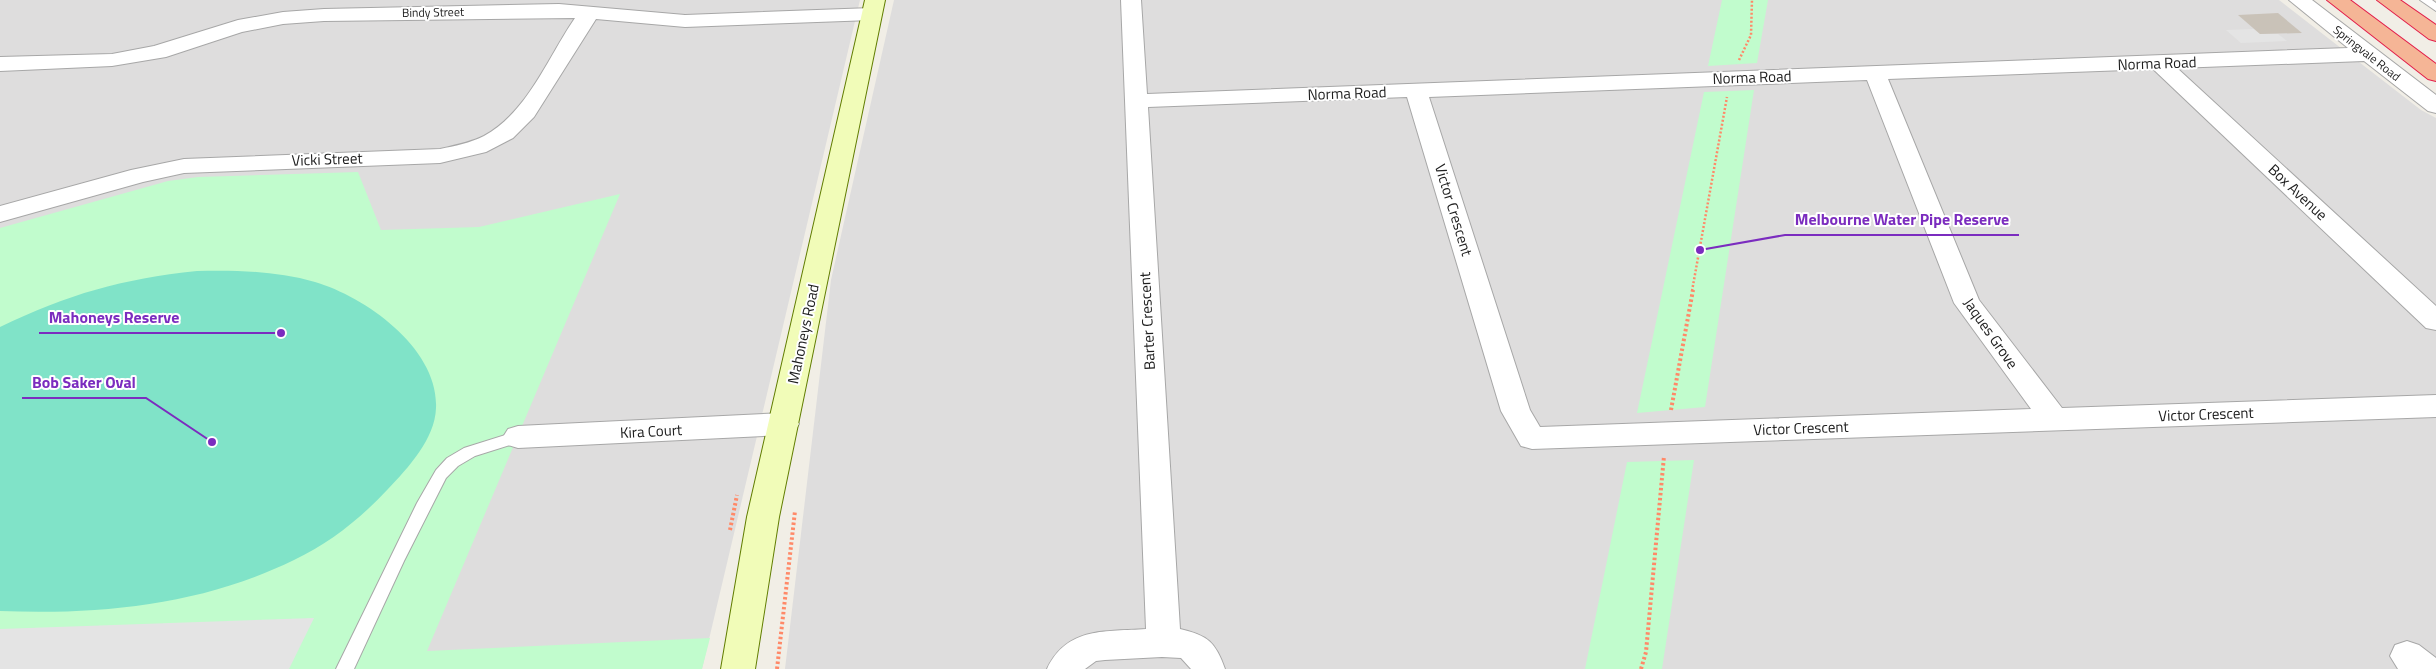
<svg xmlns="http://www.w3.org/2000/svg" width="2436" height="669" font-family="'Titillium Web',sans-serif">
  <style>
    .residential { fill: #dedddd }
    .park { fill: #c1fccd }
    .pitch { fill: #80e3c8 }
    .parking { fill: #e4e4e4 }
    .building { fill: #c9c2b8 }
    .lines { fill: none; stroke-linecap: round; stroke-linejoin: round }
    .service-casing { stroke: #a7a7a7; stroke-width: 2 }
    .minor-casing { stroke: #a7a7a7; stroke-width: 2 }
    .secondary-casing { stroke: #617d00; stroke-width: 2 }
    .trunk-casing { stroke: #e31e4b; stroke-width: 2 }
    .path-far1 { stroke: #ff8968; stroke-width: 2.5; stroke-dasharray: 2 2; stroke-linecap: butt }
    .path { stroke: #ff8968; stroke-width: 4; stroke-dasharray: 2.5 2.5; stroke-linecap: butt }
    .service { fill: #fff; fill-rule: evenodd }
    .minor { fill: #fff; fill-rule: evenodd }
    .secondary { fill: #f1fcb8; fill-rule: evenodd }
    .trunk { fill: #f5b596; fill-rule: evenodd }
    .labels { text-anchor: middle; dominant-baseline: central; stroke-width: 4; stroke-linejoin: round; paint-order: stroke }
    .far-street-label { font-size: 12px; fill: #202020; stroke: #fff }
    .street-label { font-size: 15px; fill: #202020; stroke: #fff }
    .leader { fill: none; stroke: #7b2cbf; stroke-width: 2 }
    .callout-dot { fill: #7b2cbf; stroke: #fff; stroke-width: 2 }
    .callout-label { font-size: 16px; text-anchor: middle; font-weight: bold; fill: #7b2cbf; stroke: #fff; stroke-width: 4; stroke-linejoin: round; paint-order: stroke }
  </style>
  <rect width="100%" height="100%" fill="#f1eee6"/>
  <path class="residential" d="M0,0H860L702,669H0Z
    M894,0H2279L2421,110L2436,118V669H785L831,280Z"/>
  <path class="park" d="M1722,0H1768L1757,63L1708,66Z
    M1754,90L1705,407L1637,413L1704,92Z
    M358,172L381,230L479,227L620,194L427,651L710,638L702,669H0V228L168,181L198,177Z
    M1694,460L1662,669H1585L1627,462Z"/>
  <path class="pitch" d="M197,271C237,270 276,271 315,282C366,297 439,349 436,408C435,439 408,468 388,489C361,518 330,543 294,560C202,605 101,615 0,611V327C69,294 121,279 197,271Z"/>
  <path class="parking" d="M2254,29L2260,34H2278L2287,41L2241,43L2226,30Z
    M314,618L289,669H0V629Z"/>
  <path class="building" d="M2278,13L2302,33L2260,34L2238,15Z"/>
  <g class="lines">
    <defs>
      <path id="service" d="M2420,0H2432L2436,3V11Z
        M518,431L523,433L525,437L523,441L475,456L458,466L446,478L404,561L354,669H336L417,503L436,470L447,458L464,448Z"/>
      <path id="minor" d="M1121,0H1141L1147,94L2348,48L2289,0H2312L2436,95V113L2428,111L2364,61L2177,68L2436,306V330L2426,328L2153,69L1888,79L1979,300L2062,408L2436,395V417L1532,449L1521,446L1501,411L1407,97L1148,107L1180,629C1208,635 1216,643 1225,669H1191L1181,658L1162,657L1105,660L1096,661L1085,669H1047C1067,626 1107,632 1146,629ZM1867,80L1954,303L2031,409L1540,427L1530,410L1429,97Z
        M559,4L685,15L872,8L879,10L882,14L879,18L872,20L685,27L596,19L534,117L513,138L486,152L440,163L184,173L143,182L0,222V206L131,170L184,159L440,149C455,146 470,143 484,136C528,112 548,57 575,18L324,21L283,24L242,32L166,57L112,66L0,71V57L112,54L154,46L238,20L283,12L324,9Z
        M784,413L794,416L799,424L794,432L784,435L518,448L508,445L503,437L508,429L518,426Z
        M2407,641L2419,645L2436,658V669H2398L2390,656L2395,645Z"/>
      <path id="secondary" d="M865,0H885L779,517L755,669H721L747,517Z"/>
      <path id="trunk" d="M2327,0H2350L2436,64V81L2428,79Z
        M2377,0H2400L2436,25V41L2429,39Z"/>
    </defs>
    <use href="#service" class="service-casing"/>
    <use href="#minor" class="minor-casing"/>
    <use href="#secondary" class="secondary-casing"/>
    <use href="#trunk" class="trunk-casing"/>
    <path class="path-far1" d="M1739,60L1751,35L1752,0
      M1692,291L1727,97"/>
    <path class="path" d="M1671,410L1693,290
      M730,530L737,495
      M777,669L795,511
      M1641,669L1646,652L1664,456"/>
    <use href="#service" class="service"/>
    <use href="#minor" class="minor"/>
    <use href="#secondary" class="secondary"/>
    <use href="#trunk" class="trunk"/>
  </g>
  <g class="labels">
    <g class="far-street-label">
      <text transform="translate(433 12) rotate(-1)">Bindy Street</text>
      <text transform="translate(2367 53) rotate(38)">Springvale Road</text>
    </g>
    <g class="street-label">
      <text transform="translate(2157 63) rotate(-2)">Norma Road</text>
      <text transform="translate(1752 77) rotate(-2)">Norma Road</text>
      <text transform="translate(1347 93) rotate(-2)">Norma Road</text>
      <text transform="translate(327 159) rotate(-2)">Vicki Street</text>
      <text transform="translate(2298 192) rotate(43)">Box Avenue</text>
      <text transform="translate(1454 210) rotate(73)">Victor Crescent</text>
      <text transform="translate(1147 321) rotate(-93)">Barter Crescent</text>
      <text transform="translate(1991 333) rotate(55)">Jaques Grove</text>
      <text transform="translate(803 334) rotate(-78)">Mahoneys Road</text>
      <text transform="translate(2206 414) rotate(-2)">Victor Crescent</text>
      <text transform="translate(1801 428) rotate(-2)">Victor Crescent</text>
      <text transform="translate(651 431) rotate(-3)">Kira Court</text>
    </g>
  </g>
  <path class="leader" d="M1700 250L1785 235H2019M281 333L190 333H39M212 442L146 398H22"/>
  <g class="callout-dot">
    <circle cx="1700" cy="250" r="5"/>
    <circle cx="281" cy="333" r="5"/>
    <circle cx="212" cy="442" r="5"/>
  </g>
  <g class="callout-label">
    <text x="1902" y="225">Melbourne Water Pipe Reserve</text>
    <text x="114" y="323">Mahoneys Reserve</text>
    <text x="84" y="388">Bob Saker Oval</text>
  </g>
</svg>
